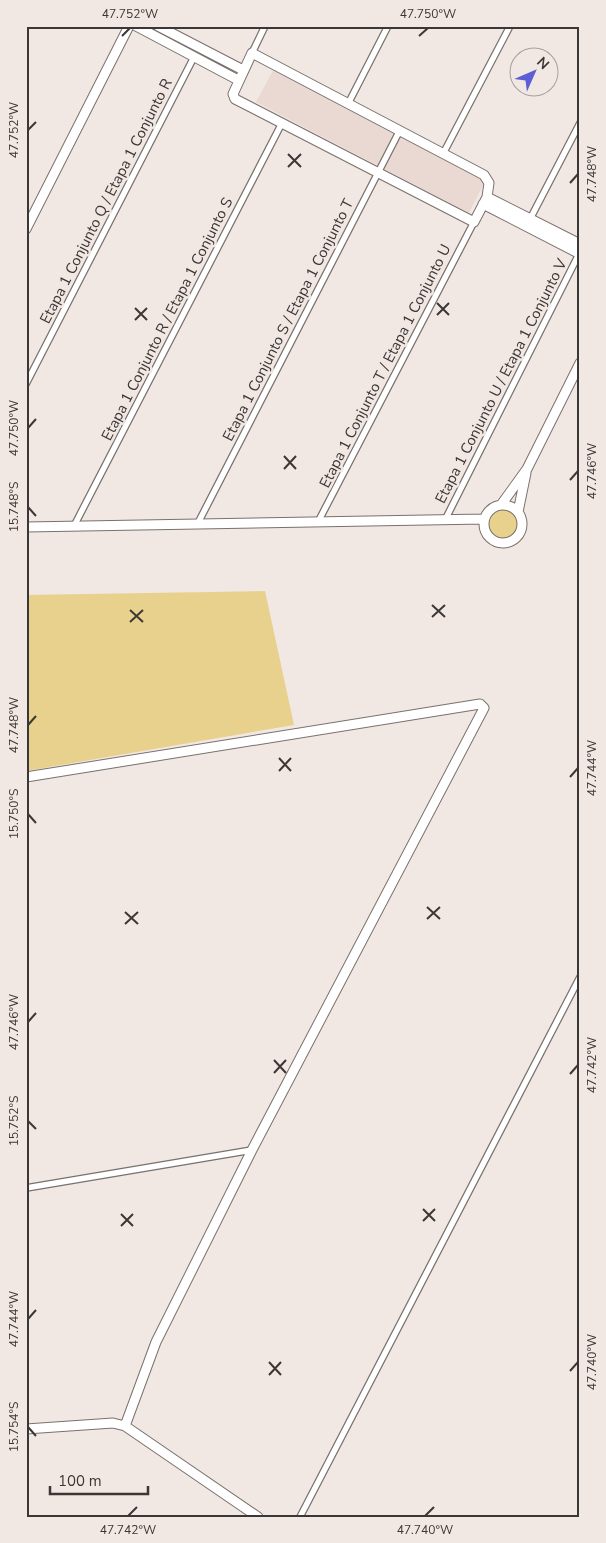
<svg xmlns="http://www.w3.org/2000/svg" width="606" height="1543" font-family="'Nunito Sans',sans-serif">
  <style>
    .built { fill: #ead8d2 }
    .green { fill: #e8d18c }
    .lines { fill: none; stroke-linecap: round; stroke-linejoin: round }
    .street-casing { stroke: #79716d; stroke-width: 8 }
    .secondary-casing { stroke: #79716d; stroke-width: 11 }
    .street { stroke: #fff; stroke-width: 5.5 }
    .secondary { stroke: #fff; stroke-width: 9 }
    .ticks { fill: none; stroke: #3b3736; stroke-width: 2 }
    .labels { text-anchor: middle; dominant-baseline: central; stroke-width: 5; stroke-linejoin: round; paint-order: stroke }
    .street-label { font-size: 15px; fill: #3b3736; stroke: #f1e7e3 }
    .neatline { fill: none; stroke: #3b3736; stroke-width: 2 }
    .ticks-label { font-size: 12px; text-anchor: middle; fill: #3b3736 }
  </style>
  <rect width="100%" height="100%" fill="#f1e7e3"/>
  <path class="built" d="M274,69L485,181L469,213L256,102Z"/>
  <path class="green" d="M487 524a16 16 0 1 1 32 0a16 16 0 1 1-32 0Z
    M265,591L294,725L26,771V595Z"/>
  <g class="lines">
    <defs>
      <path id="street" d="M252,53L265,26
        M349,102L388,26
        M444,152L510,26
        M529,221L580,123
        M26,384L194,57
        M445,520L579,254
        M318,522L474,222
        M198,523L400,130
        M74,526L282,123
        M26,1188L252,1150
        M300,1517L580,977"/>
      <path id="secondary" d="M136,26L238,80
        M158,26L243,70
        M252,53L484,175L489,183L487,197L474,222L235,99L233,94Z
        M487,197L580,244
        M483,204L580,254
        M26,229L129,26
        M484 524a19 19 0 1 1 38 0a19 19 0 1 1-38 0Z
        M501,505L527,469L580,363
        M518,512L526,473
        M26,527L484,519
        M26,777L480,704L484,708L252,1150L156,1342L125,1426
        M26,1429L113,1423L125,1426L258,1517"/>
    </defs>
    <use href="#street" class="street-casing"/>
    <use href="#secondary" class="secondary-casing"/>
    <use href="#street" class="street"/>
    <use href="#secondary" class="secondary"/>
  </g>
  <path class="ticks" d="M122,36L130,28M419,36L428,28M28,130L36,122M288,154L301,167M288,167L301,154M570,183L578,174M437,303L449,315M135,308L147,320M437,315L449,303M135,320L147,308M28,428L36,419M284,456L296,469M284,469L296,456M570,480L578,471M28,507L36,516M432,605L445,617M130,610L143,622M432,617L445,605M130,622L143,610M28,725L36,716M279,758L291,771M279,771L291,758M570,777L578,768M28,814L36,823M427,907L440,919M125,912L138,924M427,919L440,907M125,924L138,912M28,1022L36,1013M274,1060L286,1073M274,1073L286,1060M570,1074L578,1065M28,1121L36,1129M423,1209L435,1221M121,1214L133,1226M423,1221L435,1209M121,1226L133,1214M28,1319L36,1310M269,1362L281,1375M570,1371L578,1362M269,1375L281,1362M28,1427L36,1436M128,1516L137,1507M425,1516L434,1507"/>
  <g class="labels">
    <g class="street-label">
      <text transform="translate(106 201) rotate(-63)">Etapa 1 Conjunto Q / Etapa 1 Conjunto R</text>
      <text transform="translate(167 319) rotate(-63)">Etapa 1 Conjunto R / Etapa 1 Conjunto S</text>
      <text transform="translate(288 320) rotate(-63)">Etapa 1 Conjunto S / Etapa 1 Conjunto T</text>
      <text transform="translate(385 366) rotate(-63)">Etapa 1 Conjunto T / Etapa 1 Conjunto U</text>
      <text transform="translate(501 381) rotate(-63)">Etapa 1 Conjunto U / Etapa 1 Conjunto V</text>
    </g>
  </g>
  <rect width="606" height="1543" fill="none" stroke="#f1e7e3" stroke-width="55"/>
  <g transform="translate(534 72) rotate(45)"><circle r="24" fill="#f1e7e3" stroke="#a8a19e"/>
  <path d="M0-4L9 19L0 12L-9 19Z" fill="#5c5ed6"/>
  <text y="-8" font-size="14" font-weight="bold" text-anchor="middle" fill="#3b3736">N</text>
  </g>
  <path d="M50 1486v8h98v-8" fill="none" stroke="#3b3736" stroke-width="2.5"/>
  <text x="58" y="1486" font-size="15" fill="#3b3736" stroke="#f1e7e3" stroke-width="4" paint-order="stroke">100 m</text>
  <rect x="28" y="28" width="550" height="1488" class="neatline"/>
  <g class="ticks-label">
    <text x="130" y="18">47.752°W</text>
    <text x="428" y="18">47.750°W</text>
    <text transform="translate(14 130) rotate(-90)" y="4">47.752°W</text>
    <text transform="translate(592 174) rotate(-90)" y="4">47.748°W</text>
    <text transform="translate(14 428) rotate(-90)" y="4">47.750°W</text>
    <text transform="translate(592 471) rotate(-90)" y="4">47.746°W</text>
    <text transform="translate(14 507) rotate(-90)" y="4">15.748°S</text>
    <text transform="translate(14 725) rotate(-90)" y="4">47.748°W</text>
    <text transform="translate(592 768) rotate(-90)" y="4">47.744°W</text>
    <text transform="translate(14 814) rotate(-90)" y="4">15.750°S</text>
    <text transform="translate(14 1022) rotate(-90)" y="4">47.746°W</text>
    <text transform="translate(592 1065) rotate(-90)" y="4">47.742°W</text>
    <text transform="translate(14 1121) rotate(-90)" y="4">15.752°S</text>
    <text transform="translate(14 1319) rotate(-90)" y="4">47.744°W</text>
    <text transform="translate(592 1362) rotate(-90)" y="4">47.740°W</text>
    <text transform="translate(14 1427) rotate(-90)" y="4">15.754°S</text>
    <text x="128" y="1534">47.742°W</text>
    <text x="425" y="1534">47.740°W</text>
  </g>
</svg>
